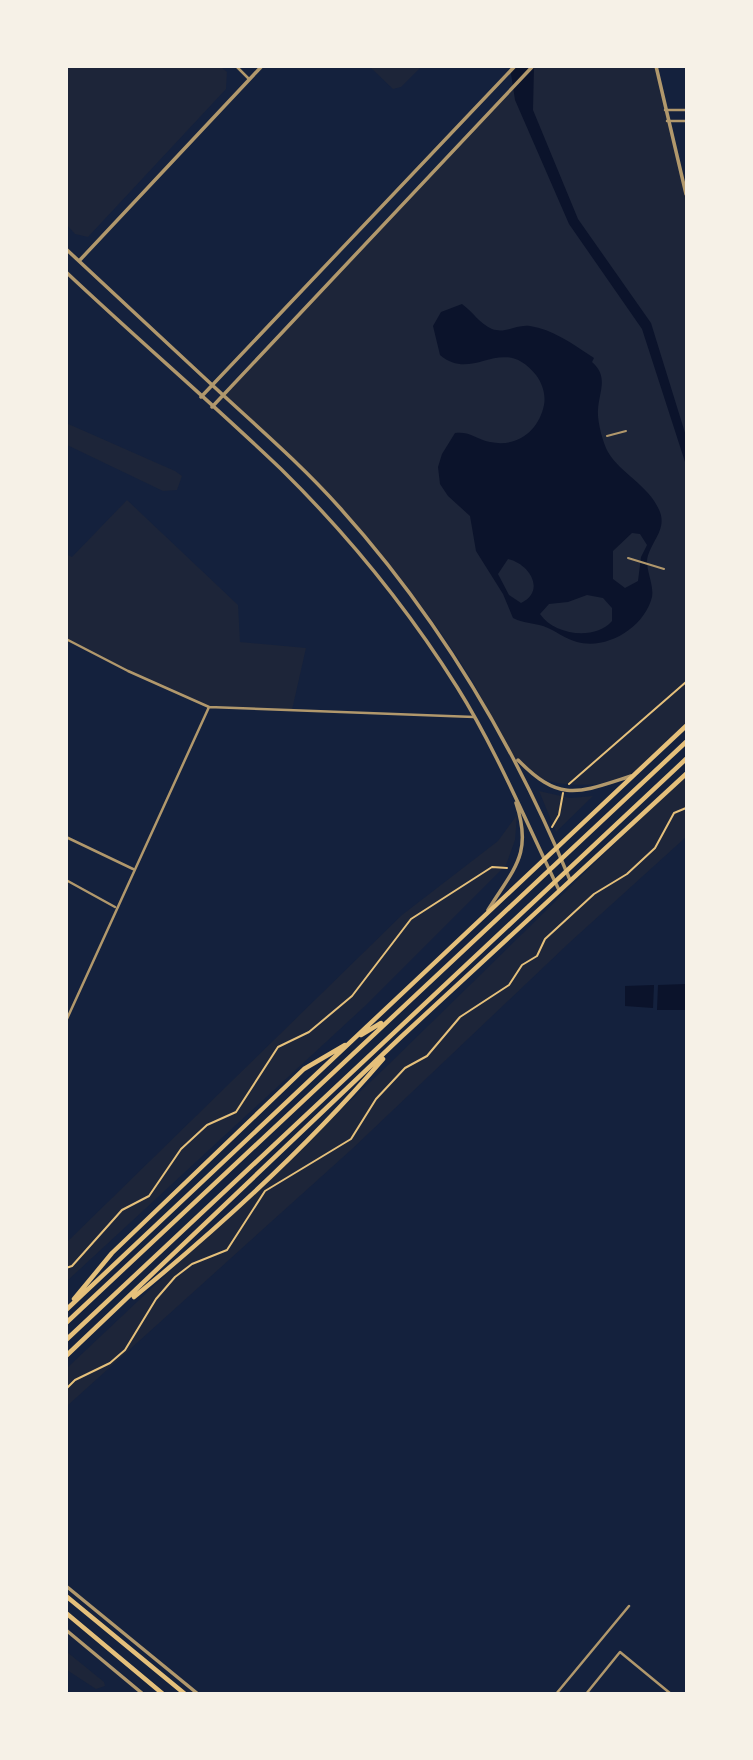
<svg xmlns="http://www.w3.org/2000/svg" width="753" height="1760" font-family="'Archivo Narrow',sans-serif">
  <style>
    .green { fill: #1d2539 }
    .water { fill: #0b132b; fill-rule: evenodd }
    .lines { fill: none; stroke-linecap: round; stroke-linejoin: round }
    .path { stroke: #e5c07b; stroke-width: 2 }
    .pedestrian { stroke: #b1986c; stroke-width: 2 }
    .minor { stroke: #b1986c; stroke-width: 2.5 }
    .tertiary { stroke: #b1986c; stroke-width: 3.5 }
    .primary { stroke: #e5c07b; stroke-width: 4.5 }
    .trunk { stroke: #e5c07b; stroke-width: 4.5 }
  </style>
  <rect width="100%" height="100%" fill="#14213d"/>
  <path class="green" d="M221,67L227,72L226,89L88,237L75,234L67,225V67Z
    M370,67H421L401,87L393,89Z
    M533,67H656L686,194V726C673,739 648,769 632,776C608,786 561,789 538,777C505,759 491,713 473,682C407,573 317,480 223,395Z
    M66,423L175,471L182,476L177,490L163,491L67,445Z
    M127,500L238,605L240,642L306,648L292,710L209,707L128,671L67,639L66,554L72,557Z
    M686,774V837L569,943L352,1149L67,1406V1368L385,1068Z
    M539,791L570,798L593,796L556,832Z
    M517,815L515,840L506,865L365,1006L67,1281V1242L402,915L498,841Z
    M67,1652L104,1682L105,1686L96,1689L67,1670Z"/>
  <path class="water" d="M510,67H534L533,110L578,219L651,323L686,436V465L642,329L569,224L515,100Z
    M462,304C473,312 480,324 492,329C506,334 516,324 530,326C552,329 573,344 591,356L594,358L592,362C609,377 599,391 598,410C597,421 603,443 608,452C621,474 650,486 660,512C667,531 649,543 647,561C647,573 654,585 652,597C644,628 607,650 577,642C565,639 555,630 543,626C533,623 523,623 513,618L503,594L476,551L470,516L448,496L440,484L438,467L442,454L455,433C470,431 476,439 490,442C518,448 539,430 544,405C546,394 542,383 536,375C501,332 474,384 440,355L433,326L441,312ZM632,533L640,534L647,545L641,557L638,581L625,588L613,579V551ZM508,559C530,564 546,591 521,603L509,595L498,574ZM587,595L603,598L612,608V621C595,641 554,635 540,614L549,604L568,602Z
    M686,984V1010H657L658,985Z
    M654,985L653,1008L625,1006V986Z"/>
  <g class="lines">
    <path class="path" d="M569,784L686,682
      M552,827L559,815L563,793
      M66,1268L72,1266L122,1210L149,1196L181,1149L207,1125L236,1112L278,1047L309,1032L352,996L411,919L492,867L507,868
      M66,1389L75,1380L110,1363L125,1350L156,1299L175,1277L192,1264L227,1250L265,1191L351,1139L376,1099L405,1068L427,1056L460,1017L509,985L522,965L537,956L545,939L594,894L627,874L655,848L674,813L686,808"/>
    <path class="pedestrian" d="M607,436L626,431
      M628,558L664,569"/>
    <path class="minor" d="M236,66L249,79
      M665,110H686
      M667,121H686
      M66,639L128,671L209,707L474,717
      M66,837L133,869
      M66,880L115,907
      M66,1021L209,707
      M556,1694L629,1606
      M586,1694L620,1652L671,1694"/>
    <path class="tertiary" d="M656,66L686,194
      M66,249C114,294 162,338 210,383C254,424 300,463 340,508C440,619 513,742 570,880
      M79,261L262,66
      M66,272C137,339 211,402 281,469C347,534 408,609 457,687C497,751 526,822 559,890
      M201,397L515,66
      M212,407L533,66
      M518,760C560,803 578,793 631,776
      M488,910C514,868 533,854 516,803
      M66,1586L198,1694
      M66,1630L143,1694"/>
    <path class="primary" d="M66,1596L185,1694
      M66,1613L163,1694"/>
    <path class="trunk" d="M361,1035L381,1023
      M134,1297C222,1225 309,1145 383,1059
      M74,1299L112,1253L304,1069L345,1045
      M66,1310L686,726
      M66,1323L686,742
      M66,1340L686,759
      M66,1356L401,1037L686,774"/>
  </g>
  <rect width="753" height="1760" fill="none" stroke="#f6f1e7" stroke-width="136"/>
</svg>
